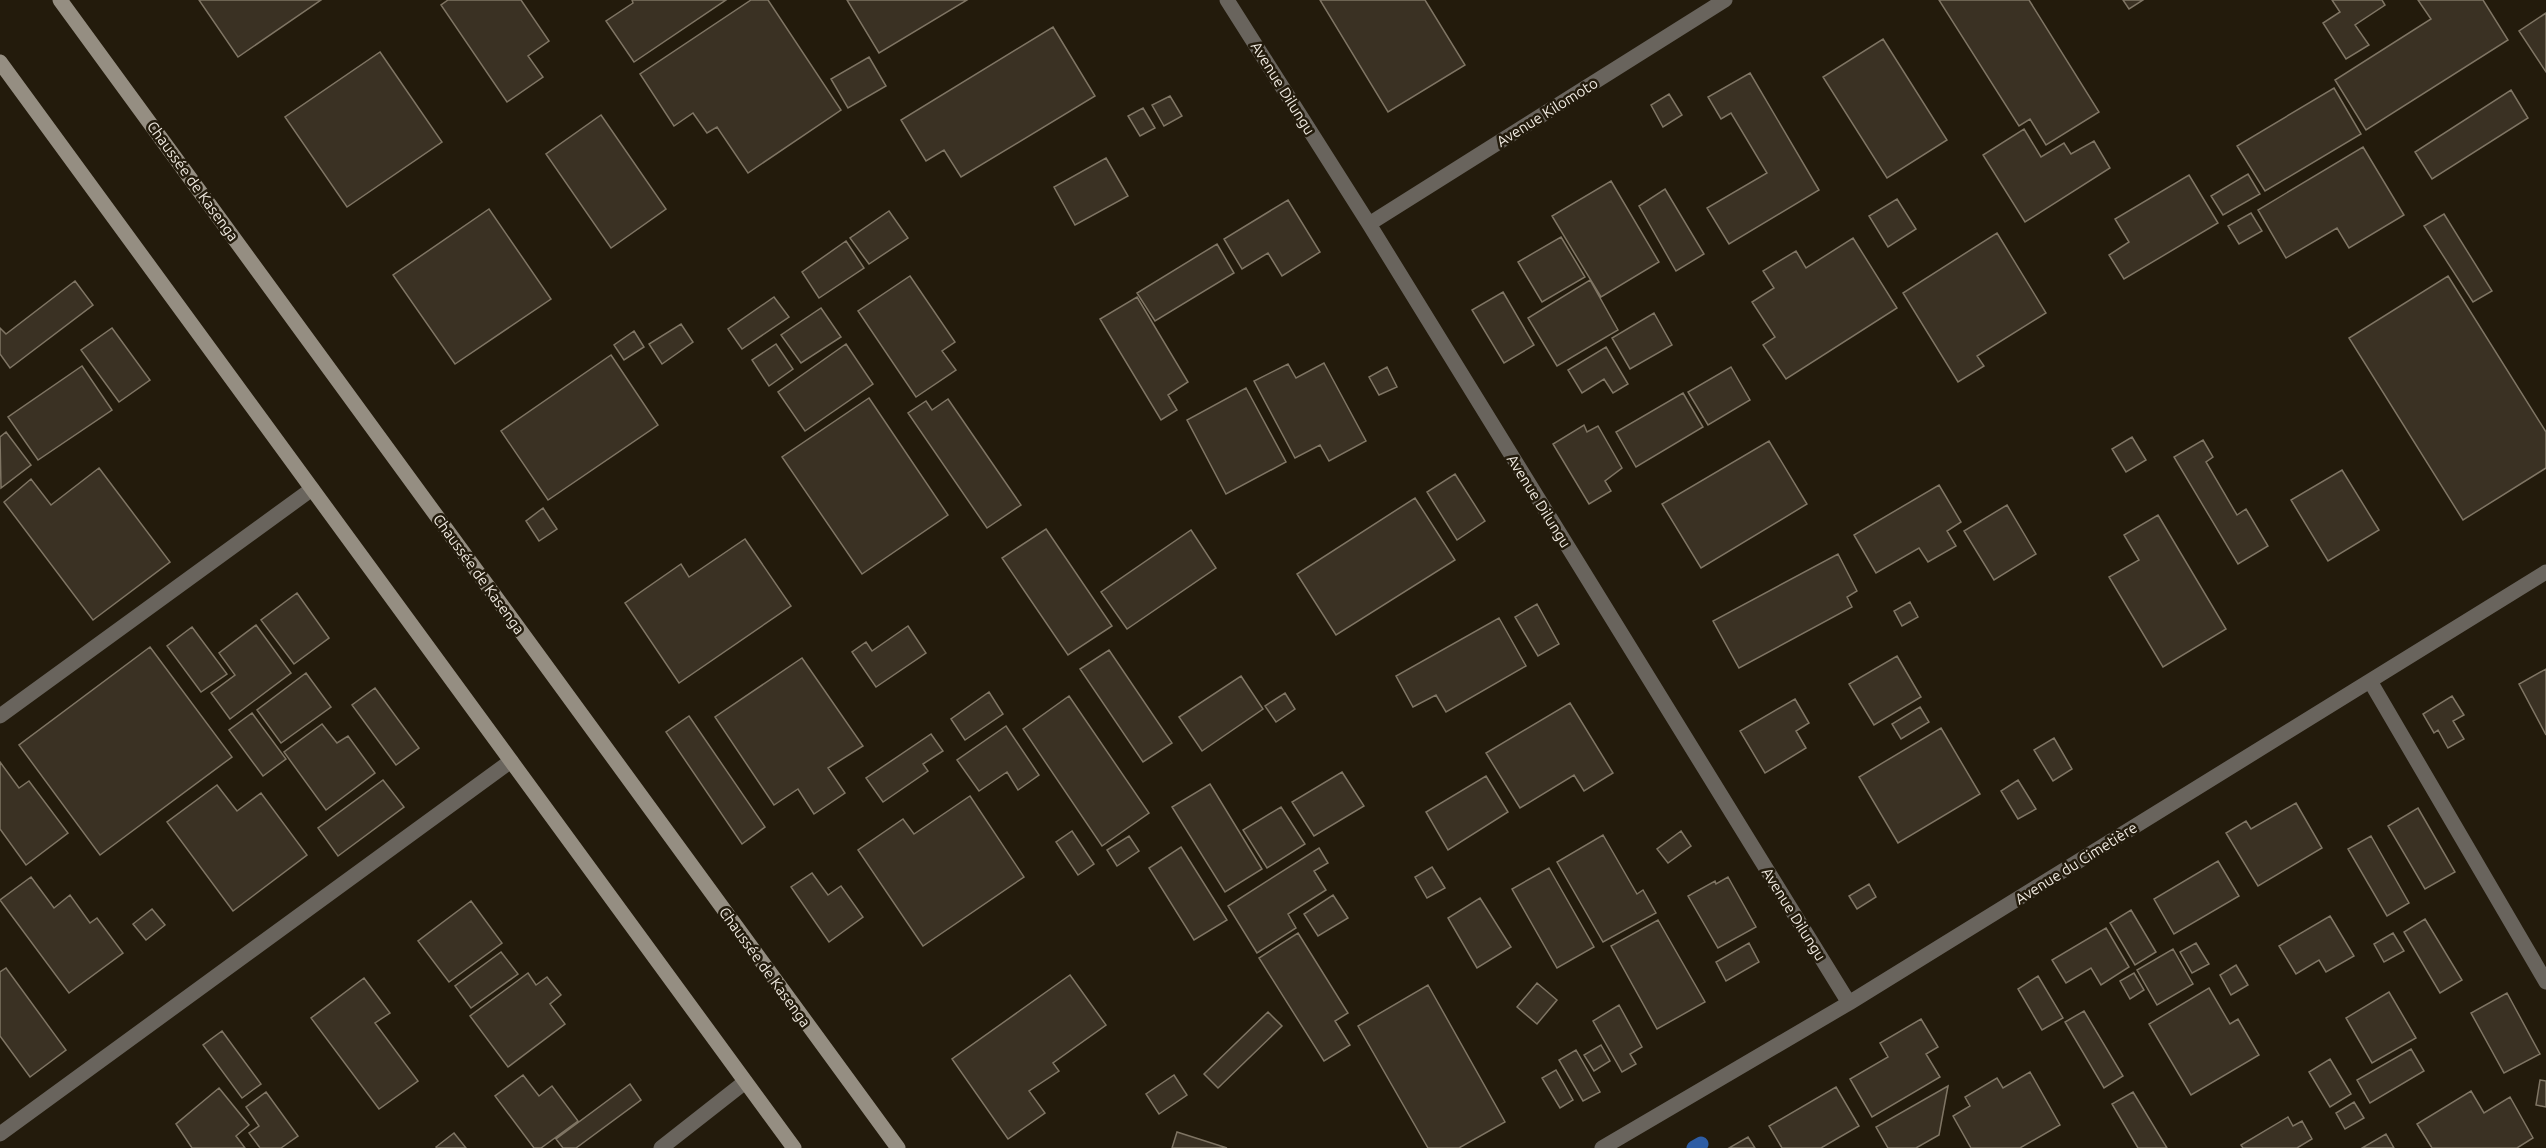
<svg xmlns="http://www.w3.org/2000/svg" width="2546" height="1148" font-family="Ubuntu,sans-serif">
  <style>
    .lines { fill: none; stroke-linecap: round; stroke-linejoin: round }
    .stream { stroke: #2e5da5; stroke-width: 15 }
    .building { fill: #3a3123; stroke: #7f7564; stroke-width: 1.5 }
    .street { stroke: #69645d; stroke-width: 15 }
    .secondary { stroke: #958e82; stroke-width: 15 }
    .labels { text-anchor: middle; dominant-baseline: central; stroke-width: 5; stroke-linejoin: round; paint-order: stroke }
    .street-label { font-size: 15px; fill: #f0eae1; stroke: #231b0c }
  </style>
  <rect width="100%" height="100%" fill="#231b0c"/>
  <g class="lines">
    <path class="stream" d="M1694,1148L1701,1144"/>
  </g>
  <path class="building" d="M199,0H321L238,57Z
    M448,0H521L549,41L528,56L543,77L507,102L441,5Z
    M632,0H726L634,62L606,21L633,3Z
    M751,0H768L841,110L748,173L717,127L707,133L693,113L674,126L640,74Z
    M847,0H967L879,53Z
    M1320,0H1425L1465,65L1388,112Z
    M1939,0H2029L2099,112L2046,145L2030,119L2019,126Z
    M2123,0H2143L2129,9Z
    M2332,0H2382L2385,5L2355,25L2369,45L2346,59L2323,23L2340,12Z
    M2418,0H2483L2508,40L2366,130L2335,80L2431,19Z
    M2546,13V72L2519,31Z
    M1053,27L1095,96L961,177L944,150L926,161L901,120Z
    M1883,39L1947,140L1887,178L1823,77Z
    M380,52L442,142L347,207L285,117Z
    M869,57L886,86L848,108L831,79Z
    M1750,73L1819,190L1729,244L1707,208L1767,173L1731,113L1721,119L1708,97Z
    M2334,88L2361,134L2265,191L2237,146Z
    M2511,90L2528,118L2432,179L2415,152Z
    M1669,94L1682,115L1663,127L1651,105Z
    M1170,96L1182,116L1164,126L1152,105Z
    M1143,108L1155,128L1140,136L1128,116Z
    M601,115L666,209L611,248L546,154Z
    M2024,129L2041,157L2064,143L2071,154L2094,141L2110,168L2025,222L1983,155Z
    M2363,147L2404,215L2349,248L2337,228L2286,258L2258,210Z
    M1106,158L1128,196L1075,225L1054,187Z
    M2248,174L2260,194L2223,215L2211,196Z
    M2189,175L2218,223L2124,279L2109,255L2129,242L2115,219Z
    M1611,181L1659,262L1601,297L1552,216Z
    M1665,189L1704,254L1676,271L1639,206Z
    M1897,199L1916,229L1888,247L1869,216Z
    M1288,200L1320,252L1282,276L1268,253L1242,269L1224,239Z
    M489,209L551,299L455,364L393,275Z
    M889,211L908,238L869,264L850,238Z
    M2251,213L2262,231L2239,244L2228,226Z
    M2444,214L2492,291L2473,302L2424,226Z
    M1997,233L2046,313L1977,356L1984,366L1958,382L1903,293Z
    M1561,237L1585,277L1542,302L1518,262Z
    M1853,238L1897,308L1786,379L1763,345L1775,337L1752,302L1774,288L1763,271L1796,251L1806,268Z
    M846,241L864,268L819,298L802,272Z
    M1217,244L1234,273L1155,321L1137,293Z
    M910,276L955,342L942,351L956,370L916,397L858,311Z
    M2448,276L2546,432V468L2463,520L2349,338Z
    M1590,280L1618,330L1557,366L1528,318Z
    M75,281L93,305L10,368L0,354V328L6,334Z
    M1503,292L1534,345L1504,363L1472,310Z
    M774,297L789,317L742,349L728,329Z
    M1137,297L1188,382L1168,395L1177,410L1161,420L1100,319Z
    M821,308L841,337L801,363L781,335Z
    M1654,313L1672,345L1630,369L1612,338Z
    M681,324L693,342L662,364L649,344Z
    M112,328L150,380L119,402L81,350Z
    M634,331L644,347L624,360L614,345Z
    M776,344L793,369L769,386L752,360Z
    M846,344L873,384L805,431L778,392Z
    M1606,347L1628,384L1613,393L1604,379L1582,393L1568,370Z
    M611,355L658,425L548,500L501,431Z
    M1324,363L1366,441L1329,461L1320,445L1295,458L1254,381L1288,364L1296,378Z
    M82,366L112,410L38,460L8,417Z
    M1387,367L1397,387L1379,395L1369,377Z
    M1731,367L1750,400L1708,425L1688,392Z
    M1246,388L1286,462L1226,494L1187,420Z
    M1683,393L1703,427L1636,467L1616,432Z
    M869,398L948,515L862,574L782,457Z
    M948,399L1021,505L987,528L908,413L926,401L932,410Z
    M1584,425L1587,432L1598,426L1622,468L1605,481L1611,491L1589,504L1553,444Z
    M6,432L31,465L1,488L0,437Z
    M2132,437L2146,460L2126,472L2112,449Z
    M2203,440L2213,457L2206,462L2237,515L2246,509L2268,546L2238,564L2174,457Z
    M1769,441L1807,504L1701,568L1662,504Z
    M99,468L170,562L93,620L4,502L31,479L51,505Z
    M2342,470L2379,530L2328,561L2291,500Z
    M1455,474L1485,521L1457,540L1427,492Z
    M1939,485L1961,522L1947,531L1956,546L1928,562L1919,548L1876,573L1854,535Z
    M1415,498L1455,560L1336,635L1297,574Z
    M2007,505L2036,554L1994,580L1964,531Z
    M543,508L557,529L539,541L526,521Z
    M2158,515L2226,629L2163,667L2109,577L2139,560L2124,535Z
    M1046,529L1112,626L1068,655L1002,558Z
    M1191,530L1216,568L1127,629L1101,592Z
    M745,539L791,606L679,683L625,603L681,564L689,577Z
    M1838,554L1857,591L1847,597L1852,607L1739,668L1713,621Z
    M297,593L329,638L294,664L261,620Z
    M1910,602L1918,617L1902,626L1894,611Z
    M1537,604L1559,644L1538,656L1515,617Z
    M1499,618L1526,666L1446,712L1436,695L1413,707L1396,676Z
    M256,625L291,673L230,719L211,693L235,675L219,653Z
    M908,626L926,653L876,687L852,652L866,642L872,651Z
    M192,627L227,674L201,692L167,646Z
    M150,647L232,757L100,855L19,745Z
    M1109,650L1172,743L1143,762L1080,669Z
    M1897,656L1921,697L1874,725L1849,684Z
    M802,658L863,746L828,768L845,793L814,814L798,789L774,805L715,717Z
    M2546,669V735L2519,684Z
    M306,673L331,707L281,743L257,710Z
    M1241,676L1263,709L1202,751L1179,717Z
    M375,688L419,748L396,765L352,705Z
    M989,692L1003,714L965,740L951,719Z
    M1285,693L1295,709L1276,722L1265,706Z
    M1069,696L1149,813L1102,846L1023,729Z
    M2452,696L2464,715L2453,721L2464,739L2448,748L2438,730L2434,733L2423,714Z
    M1795,699L1809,723L1796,731L1806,748L1765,773L1740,731Z
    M1570,703L1613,773L1584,791L1574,775L1520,808L1486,753Z
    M1920,707L1929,722L1901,739L1892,724Z
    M252,713L286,759L263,776L229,730Z
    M689,716L765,827L742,844L666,732Z
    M322,724L337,743L348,736L375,773L326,810L284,752Z
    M1006,726L1039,775L1018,790L1007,772L979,791L957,760Z
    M1941,728L1980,794L1898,843L1859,777Z
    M931,734L943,751L923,764L928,771L883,802L866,778Z
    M2054,738L2072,769L2053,781L2034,750Z
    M0,762L19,788L29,781L68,833L26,865L0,829Z
    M1342,772L1364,806L1314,836L1292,802Z
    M1486,776L1508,812L1448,850L1426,812Z
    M383,780L404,807L338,856L318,828Z
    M2018,780L2036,809L2018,819L2001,791Z
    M1210,784L1262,869L1225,892L1172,807Z
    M217,785L237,811L261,793L307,855L233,911L167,822Z
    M970,796L1024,877L923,946L858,850L903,819L914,834Z
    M2296,803L2322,848L2258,886L2226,833L2246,821L2251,829Z
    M1281,807L1305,844L1267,868L1243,830Z
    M2418,808L2455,872L2425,889L2388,826Z
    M1072,831L1094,864L1078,875L1056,842Z
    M1681,831L1691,846L1668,863L1657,849Z
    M1603,835L1637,894L1643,890L1656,913L1603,942L1557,862Z
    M1129,836L1139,851L1117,866L1107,850Z
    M2371,836L2409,903L2387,916L2348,849Z
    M1181,847L1227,920L1194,940L1149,868Z
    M1319,848L1328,863L1314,871L1326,890L1288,914L1296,928L1257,953L1228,906Z
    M2218,861L2239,896L2174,934L2154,899Z
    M1432,867L1445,888L1427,898L1415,877Z
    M1549,868L1594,947L1557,968L1512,889Z
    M812,873L828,895L841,886L863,917L829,942L791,887Z
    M31,877L54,908L70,895L90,923L97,918L123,953L69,993L0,900Z
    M1728,877L1756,927L1718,948L1688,896L1715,881L1716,884Z
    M1869,884L1876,897L1857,909L1849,896Z
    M1333,895L1348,918L1318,936L1304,914Z
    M1480,898L1511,947L1477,968L1448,918Z
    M471,901L502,943L449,982L418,941Z
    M152,909L165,925L146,940L133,924Z
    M2131,910L2156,952L2135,965L2110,923Z
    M2330,916L2354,956L2326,972L2319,960L2296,974L2279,946Z
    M2425,919L2462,980L2440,993L2404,932Z
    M1658,920L1705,1002L1657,1029L1611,946Z
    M2106,928L2129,967L2101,985L2091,968L2066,983L2052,960Z
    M1298,933L1348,1013L1335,1021L1350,1045L1324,1061L1259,958Z
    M2393,933L2404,951L2384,962L2374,944Z
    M1749,943L1759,962L1726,981L1716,962Z
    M2196,943L2209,964L2192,973L2180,952Z
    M2173,949L2193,984L2157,1005L2137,970Z
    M501,952L518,974L471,1008L455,986Z
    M2236,965L2248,985L2231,995L2220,975Z
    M6,968L66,1050L30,1077L0,1036V972Z
    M528,973L536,985L547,977L561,995L550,1004L565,1024L508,1067L470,1016Z
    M2134,973L2144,990L2130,999L2120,981Z
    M1070,975L1106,1025L1053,1063L1059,1071L1029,1091L1045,1113L1008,1139L952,1059Z
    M2038,976L2063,1018L2042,1030L2018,989Z
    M364,978L390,1013L375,1023L418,1081L379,1109L311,1018Z
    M1537,983L1557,1000L1537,1024L1517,1007Z
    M1428,985L1505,1122L1459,1148H1428L1358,1026Z
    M2209,988L2230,1024L2238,1019L2259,1055L2191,1095L2149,1024Z
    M2389,992L2416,1038L2372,1063L2346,1018Z
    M2507,993L2540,1054L2504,1073L2471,1013Z
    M1619,1005L1642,1047L1630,1054L1636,1064L1622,1072L1593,1021Z
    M2084,1011L2123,1076L2104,1088L2065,1022Z
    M1268,1012L1282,1026L1218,1088L1204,1074Z
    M1921,1019L1938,1047L1926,1054L1940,1077L1872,1117L1850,1079L1888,1057L1880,1043Z
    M222,1031L261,1084L242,1098L203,1045Z
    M1601,1045L1610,1061L1594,1071L1584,1055Z
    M2411,1049L2424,1071L2370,1103L2357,1080Z
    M1576,1050L1600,1092L1583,1101L1559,1060Z
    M2330,1059L2351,1094L2330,1107L2309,1072Z
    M1556,1070L1573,1100L1560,1108L1542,1078Z
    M2030,1072L2060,1125L2020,1148H1971L1953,1116L1970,1106L1965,1097L1997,1078L2003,1088Z
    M523,1075L539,1096L552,1086L578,1121L541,1148H534L495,1096Z
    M1174,1075L1187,1095L1159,1114L1146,1094Z
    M2540,1080L2546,1081V1107L2536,1105Z
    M630,1084L641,1100L576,1148H563L556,1139Z
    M1948,1086L1939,1135L1916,1148H1888L1876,1127Z
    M1836,1087L1859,1126L1821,1148H1782L1769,1126Z
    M219,1088L249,1125L236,1136L245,1148H192L176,1124Z
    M2471,1091L2484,1113L2510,1097L2533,1138L2517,1148H2432L2417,1124Z
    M266,1092L298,1136L281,1148H260L249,1133L259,1126L246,1107Z
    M2133,1092L2167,1148H2138L2112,1104Z
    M2354,1102L2364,1118L2345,1129L2336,1113Z
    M2288,1117L2293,1126L2302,1121L2312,1139L2297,1148H2243L2241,1145Z
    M1177,1132L1227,1148H1172Z
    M454,1133L466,1148H437L436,1147Z
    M2386,1134L2394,1148H2362Z
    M1748,1137L1755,1148H1729Z"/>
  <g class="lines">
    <path class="street" d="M1227,0L1369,224L1849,1003
      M1369,224L1725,0
      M2370,681L2546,982
      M0,716L312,489
      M0,1134L511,761
      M661,1148L745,1082
      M1602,1148L1849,1003L2546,572"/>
    <path class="secondary" d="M60,0L898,1148
      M0,62L794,1148"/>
  </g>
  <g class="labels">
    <g class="street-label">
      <text transform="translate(1283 88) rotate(58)">Avenue Dilungu</text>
      <text transform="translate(1547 112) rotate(-32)">Avenue Kilomoto</text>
      <text transform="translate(193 181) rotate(54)">Chaussée de Kasenga</text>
      <text transform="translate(1539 501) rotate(58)">Avenue Dilungu</text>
      <text transform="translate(479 574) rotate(54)">Chaussée de Kasenga</text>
      <text transform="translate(2076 863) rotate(-32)">Avenue du Cimetière</text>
      <text transform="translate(1794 914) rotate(58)">Avenue Dilungu</text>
      <text transform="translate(765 967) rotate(54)">Chaussée de Kasenga</text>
    </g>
  </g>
</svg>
